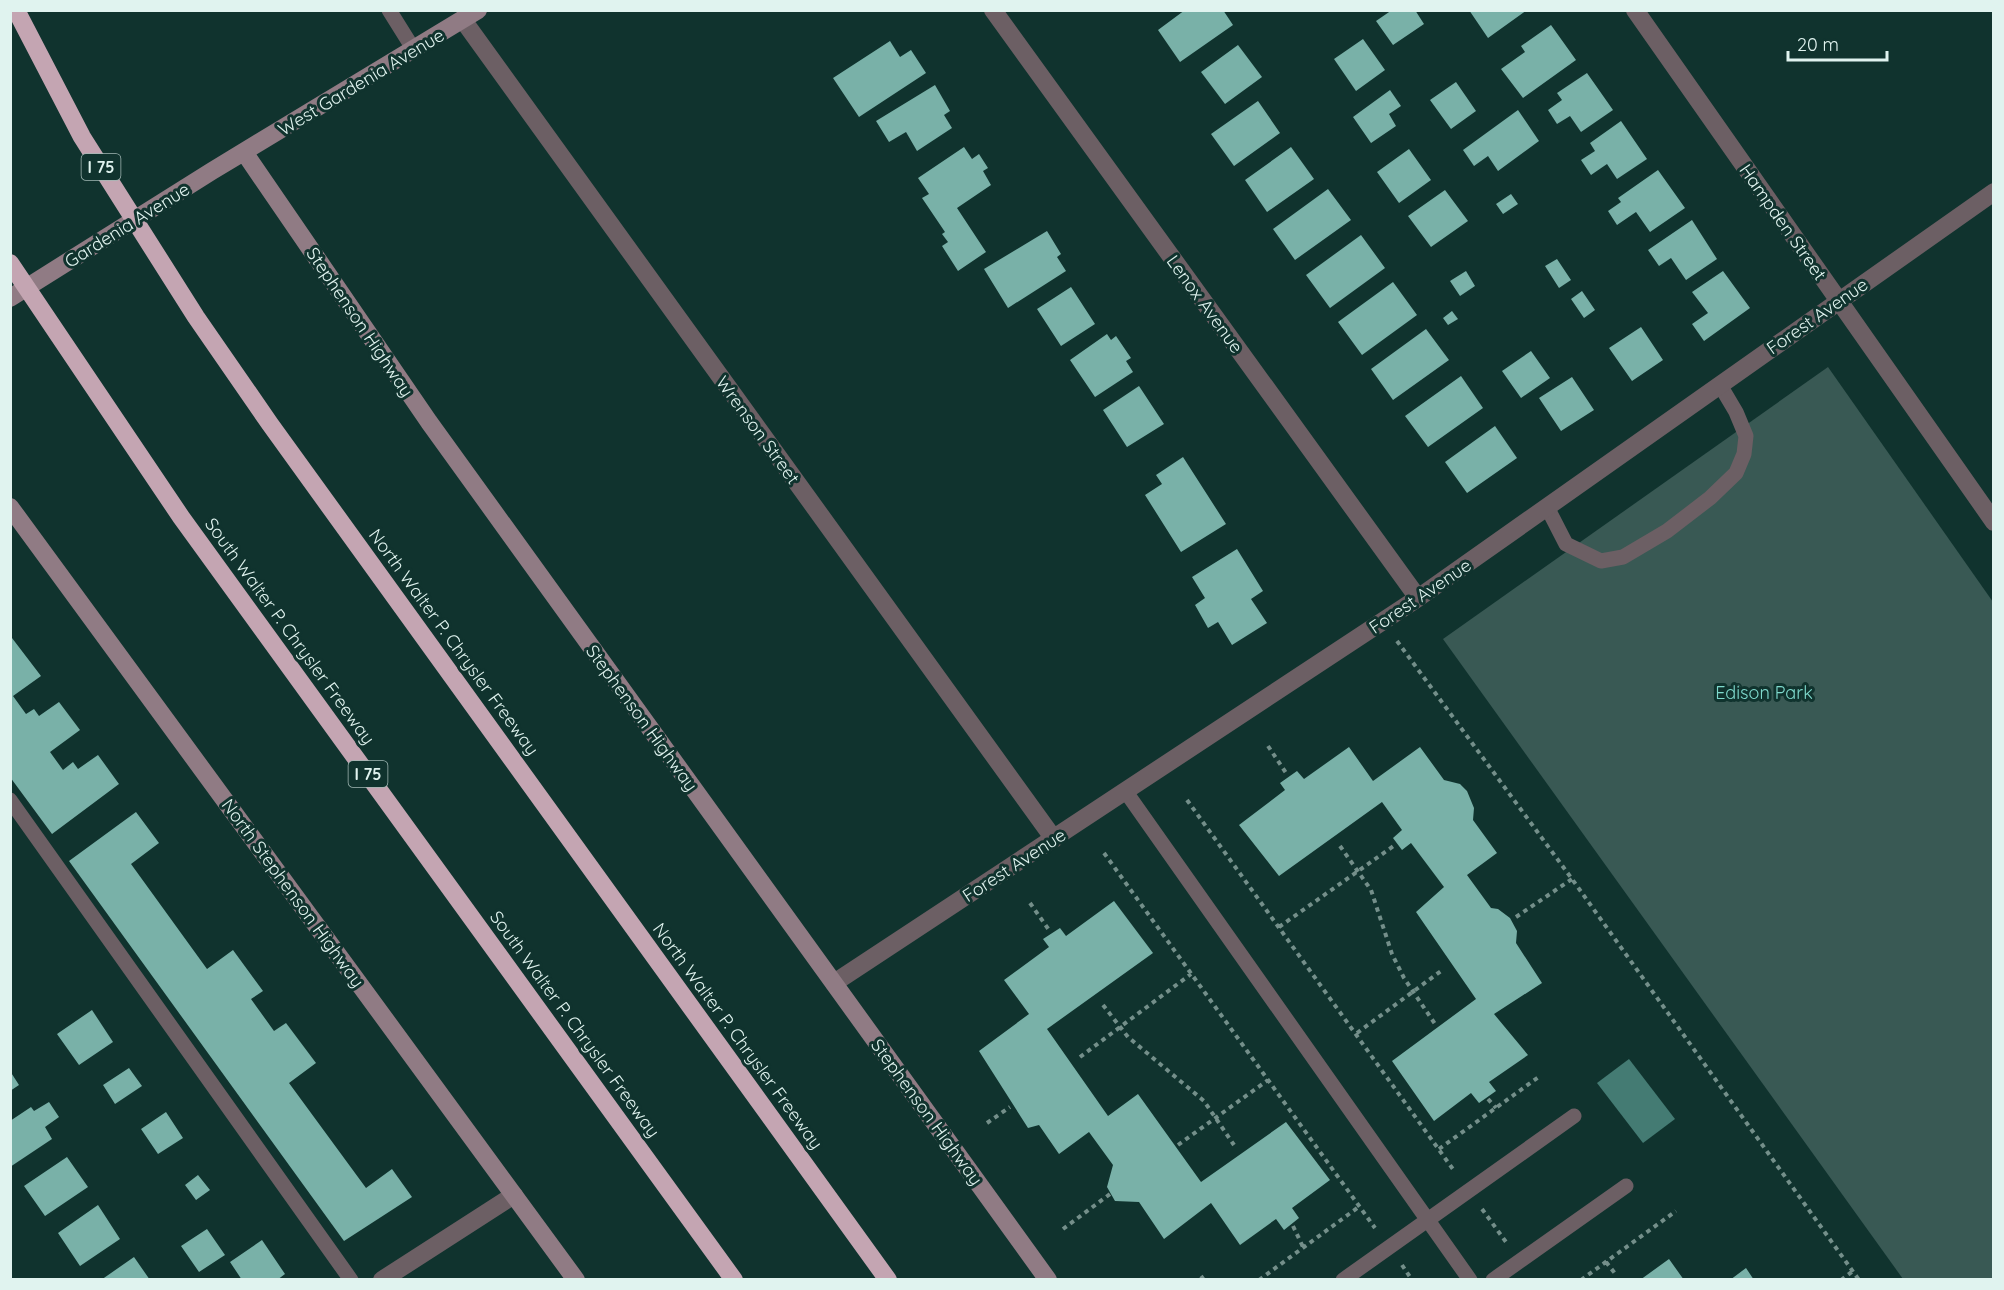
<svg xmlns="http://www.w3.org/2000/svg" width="2004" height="1290" font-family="Quicksand,sans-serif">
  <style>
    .green { fill: #395954 }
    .water { fill: #447b73 }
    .building { fill: #79b1a8 }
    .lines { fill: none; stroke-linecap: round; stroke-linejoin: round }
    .path { stroke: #748f8a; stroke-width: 4; stroke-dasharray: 4.5 4.5; stroke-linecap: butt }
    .lane { stroke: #6c5f64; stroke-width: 15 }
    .street { stroke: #6c5f64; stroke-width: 18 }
    .secondary { stroke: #907b84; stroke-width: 18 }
    .highway { stroke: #c4a5b2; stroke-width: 18 }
    .labels { text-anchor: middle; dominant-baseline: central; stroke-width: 6; stroke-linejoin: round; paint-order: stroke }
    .shield { fill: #10332e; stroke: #a2b9b5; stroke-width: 1.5 }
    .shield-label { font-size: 16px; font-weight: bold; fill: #e0f3ef }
    .street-label { font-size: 18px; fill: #e0f3ef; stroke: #10332e }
    .park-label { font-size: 18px; fill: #7fdacd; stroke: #10332e }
  </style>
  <rect width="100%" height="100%" fill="#10332e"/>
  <path class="green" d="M1828,367L1993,602V1279H1903L1443,639Z"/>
  <path class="water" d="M1629,1059L1675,1119L1643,1143L1597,1083Z"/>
  <path class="building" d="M1185,10H1223L1233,25L1180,62L1158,30Z
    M1392,10H1415L1424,24L1393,45L1376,21Z
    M1469,10H1527L1488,38Z
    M1551,25L1576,60L1523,98L1501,69L1525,52L1521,46Z
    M1363,39L1385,70L1356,91L1334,59Z
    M890,41L900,57L911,50L926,73L859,117L833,78Z
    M1238,45L1262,77L1225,104L1201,72Z
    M1587,73L1613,110L1581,132L1570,116L1557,124L1548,110L1562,100L1557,93Z
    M1456,82L1476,111L1451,129L1430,100Z
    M935,85L950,111L944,115L952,128L917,151L906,132L889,142L876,121Z
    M1390,90L1401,106L1389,114L1396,126L1371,143L1353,117Z
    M1258,101L1280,133L1234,166L1211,134Z
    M1518,110L1539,141L1498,171L1488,156L1474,166L1463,150Z
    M1621,121L1647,159L1617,179L1607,164L1591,175L1581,160L1595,151L1590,143Z
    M964,147L972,159L979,154L988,168L983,171L991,185L957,208L986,252L958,271L942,246L948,242L942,234L945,232L922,198L929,194L918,178Z
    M1291,147L1314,179L1267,212L1245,180Z
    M1409,149L1431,180L1399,203L1377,172Z
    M1658,170L1685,208L1650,232L1636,212L1617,225L1608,211L1621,202L1618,198Z
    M1328,189L1351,220L1295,260L1273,229Z
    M1445,190L1468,221L1431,247L1408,216Z
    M1511,194L1518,204L1503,214L1496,204Z
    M1692,220L1717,259L1686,280L1671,258L1659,266L1648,250Z
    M1047,231L1061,254L1057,257L1066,271L1008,308L984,269Z
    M1361,235L1385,268L1330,308L1306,275Z
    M1557,259L1571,280L1559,288L1545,266Z
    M1466,271L1475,286L1460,296L1450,281Z
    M1723,271L1750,308L1704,341L1692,324L1708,313L1692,292Z
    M1393,282L1417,315L1362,355L1338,322Z
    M1071,287L1095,324L1061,346L1037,309Z
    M1582,291L1595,310L1584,318L1571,299Z
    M1452,311L1458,319L1448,325L1443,318Z
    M1641,327L1663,360L1632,381L1609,348Z
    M1426,329L1449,360L1393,400L1371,369Z
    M1107,334L1111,340L1116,336L1131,358L1126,361L1133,372L1095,397L1070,360Z
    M1531,351L1550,378L1521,398L1502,371Z
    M1461,376L1483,408L1428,447L1405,416Z
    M1572,377L1594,410L1561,431L1539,398Z
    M1139,386L1164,424L1127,447L1103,410Z
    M1495,426L1517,458L1467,493L1445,462Z
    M1183,457L1226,524L1181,552L1145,495L1162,484L1156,475Z
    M1237,549L1263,591L1251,599L1267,623L1232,645L1218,622L1208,628L1195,605L1205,598L1192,577Z
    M12,638L41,676L13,696L26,714L34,709L39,716L59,702L80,730L50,752L63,770L73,762L78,769L98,755L119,784L52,834L10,777Z
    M1349,747L1373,781L1420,747L1444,780L1460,784L1467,791L1474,808L1473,820L1497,853L1467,875L1491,908L1498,909L1510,918L1517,931L1516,943L1542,983L1494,1014L1528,1055L1489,1082L1496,1091L1479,1103L1471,1093L1434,1121L1392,1061L1476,999L1416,912L1444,887L1411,843L1402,850L1393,838L1402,830L1382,802L1279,876L1239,825L1285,790L1280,783L1297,771L1304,779Z
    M136,812L159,843L131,864L207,969L233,950L263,991L251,999L274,1031L286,1023L316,1063L289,1083L366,1188L392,1169L412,1197L344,1241L69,861Z
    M1114,901L1153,953L1047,1029L1108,1116L1138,1094L1201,1182L1286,1122L1330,1180L1292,1208L1299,1218L1284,1230L1276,1219L1240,1245L1211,1203L1164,1239L1139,1202L1115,1201L1107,1187L1113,1165L1089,1132L1059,1154L1039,1125L1028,1128L979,1051L1029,1014L1004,980L1049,947L1043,939L1060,928L1066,936Z
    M92,1010L113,1042L79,1065L57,1034Z
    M129,1068L142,1086L115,1104L103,1085Z
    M10,1071L19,1085L10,1091Z
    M49,1102L59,1117L45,1127L52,1139L10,1167V1121L31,1107L34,1111Z
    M166,1112L183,1138L158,1154L141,1129Z
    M67,1157L88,1187L45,1216L24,1186Z
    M198,1175L210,1190L196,1200L185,1185Z
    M98,1205L120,1239L80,1266L58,1233Z
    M207,1229L225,1255L199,1272L181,1246Z
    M262,1240L285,1274L277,1280H242L230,1262Z
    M134,1257L150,1280H101Z
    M1669,1259L1684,1280H1640Z
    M1746,1268L1754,1280H1730Z"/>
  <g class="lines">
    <path class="path" d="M1397,641L1572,879L1859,1280
      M1268,746L1286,773
      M1187,800L1455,1172
      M1340,846L1371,890L1392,954L1404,978L1435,1024
      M1104,853L1375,1228
      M1030,903L1049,930
      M1516,917L1572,879
      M1279,927L1395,845
      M1103,1005L1128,1037L1204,1101L1234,1145
      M1357,1033L1441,971
      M1080,1057L1191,974
      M1488,1099L1496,1108
      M987,1123L1010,1107
      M1178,1145L1268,1080
      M1439,1149L1540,1076
      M1482,1209L1506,1242
      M1293,1226L1303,1247
      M1063,1229L1110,1194
      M1606,1262L1617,1276
      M1402,1265L1412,1280
      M1201,1276L1204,1280
      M1259,1280L1360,1206
      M1581,1280L1676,1211
      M1841,1280L1853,1271"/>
    <path class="lane" d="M389,10L414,50
      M1547,507L1566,544L1601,561L1623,557L1667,531L1710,498L1736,473L1744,454L1746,436L1736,412L1720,385
      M1126,792L1470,1280
      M10,800L351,1280
      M1343,1280L1574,1116
      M1493,1280L1626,1186"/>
    <path class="street" d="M993,10L1418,598
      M1635,10L1994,522
      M463,20L1054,839
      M834,983L1418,598L1994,192
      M382,1280L514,1195"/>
    <path class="secondary" d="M244,152L429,422L1048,1280
      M10,298L212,171L478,10
      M10,507L576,1280"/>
    <path class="highway" d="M16,10L82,137L196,317L270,424L888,1280
      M10,263L181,517L734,1280"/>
  </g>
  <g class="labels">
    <g class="shield">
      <rect x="81.5" y="154" width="39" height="26" rx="4.5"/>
      <rect x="348.5" y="761" width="39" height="26" rx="4.5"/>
    </g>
    <g class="shield-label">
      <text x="101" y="167">I 75</text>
      <text x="368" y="774">I 75</text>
    </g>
    <g class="street-label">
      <text transform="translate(361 82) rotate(-31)">West Gardenia Avenue</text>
      <text transform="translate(1783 222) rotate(55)">Hampden Street</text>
      <text transform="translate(127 225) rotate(-32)">Gardenia Avenue</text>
      <text transform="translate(1205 304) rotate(54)">Lenox Avenue</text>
      <text transform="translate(1817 316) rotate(-35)">Forest Avenue</text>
      <text transform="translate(360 322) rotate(56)">Stephenson Highway</text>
      <text transform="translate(758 430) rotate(54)">Wrenson Street</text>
      <text transform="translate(1420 596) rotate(-34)">Forest Avenue</text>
      <text transform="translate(290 631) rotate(54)">South Walter P. Chrysler Freeway</text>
      <text transform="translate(454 642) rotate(54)">North Walter P. Chrysler Freeway</text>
      <text transform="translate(642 718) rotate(54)">Stephenson Highway</text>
      <text transform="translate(1014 865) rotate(-33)">Forest Avenue</text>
      <text transform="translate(293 893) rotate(54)">North Stephenson Highway</text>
      <text transform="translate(575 1024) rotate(54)">South Walter P. Chrysler Freeway</text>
      <text transform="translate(738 1036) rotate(54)">North Walter P. Chrysler Freeway</text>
      <text transform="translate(927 1112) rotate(54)">Stephenson Highway</text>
    </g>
    <g class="park-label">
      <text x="1764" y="692">Edison Park</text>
    </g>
  </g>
  <rect width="2004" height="1290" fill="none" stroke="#e0f3ef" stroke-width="24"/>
  <path d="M1788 51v9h99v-9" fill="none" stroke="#e0f3ef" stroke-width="3"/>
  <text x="1797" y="51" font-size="18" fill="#e0f3ef" stroke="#10332e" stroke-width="4.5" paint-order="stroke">20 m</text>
</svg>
